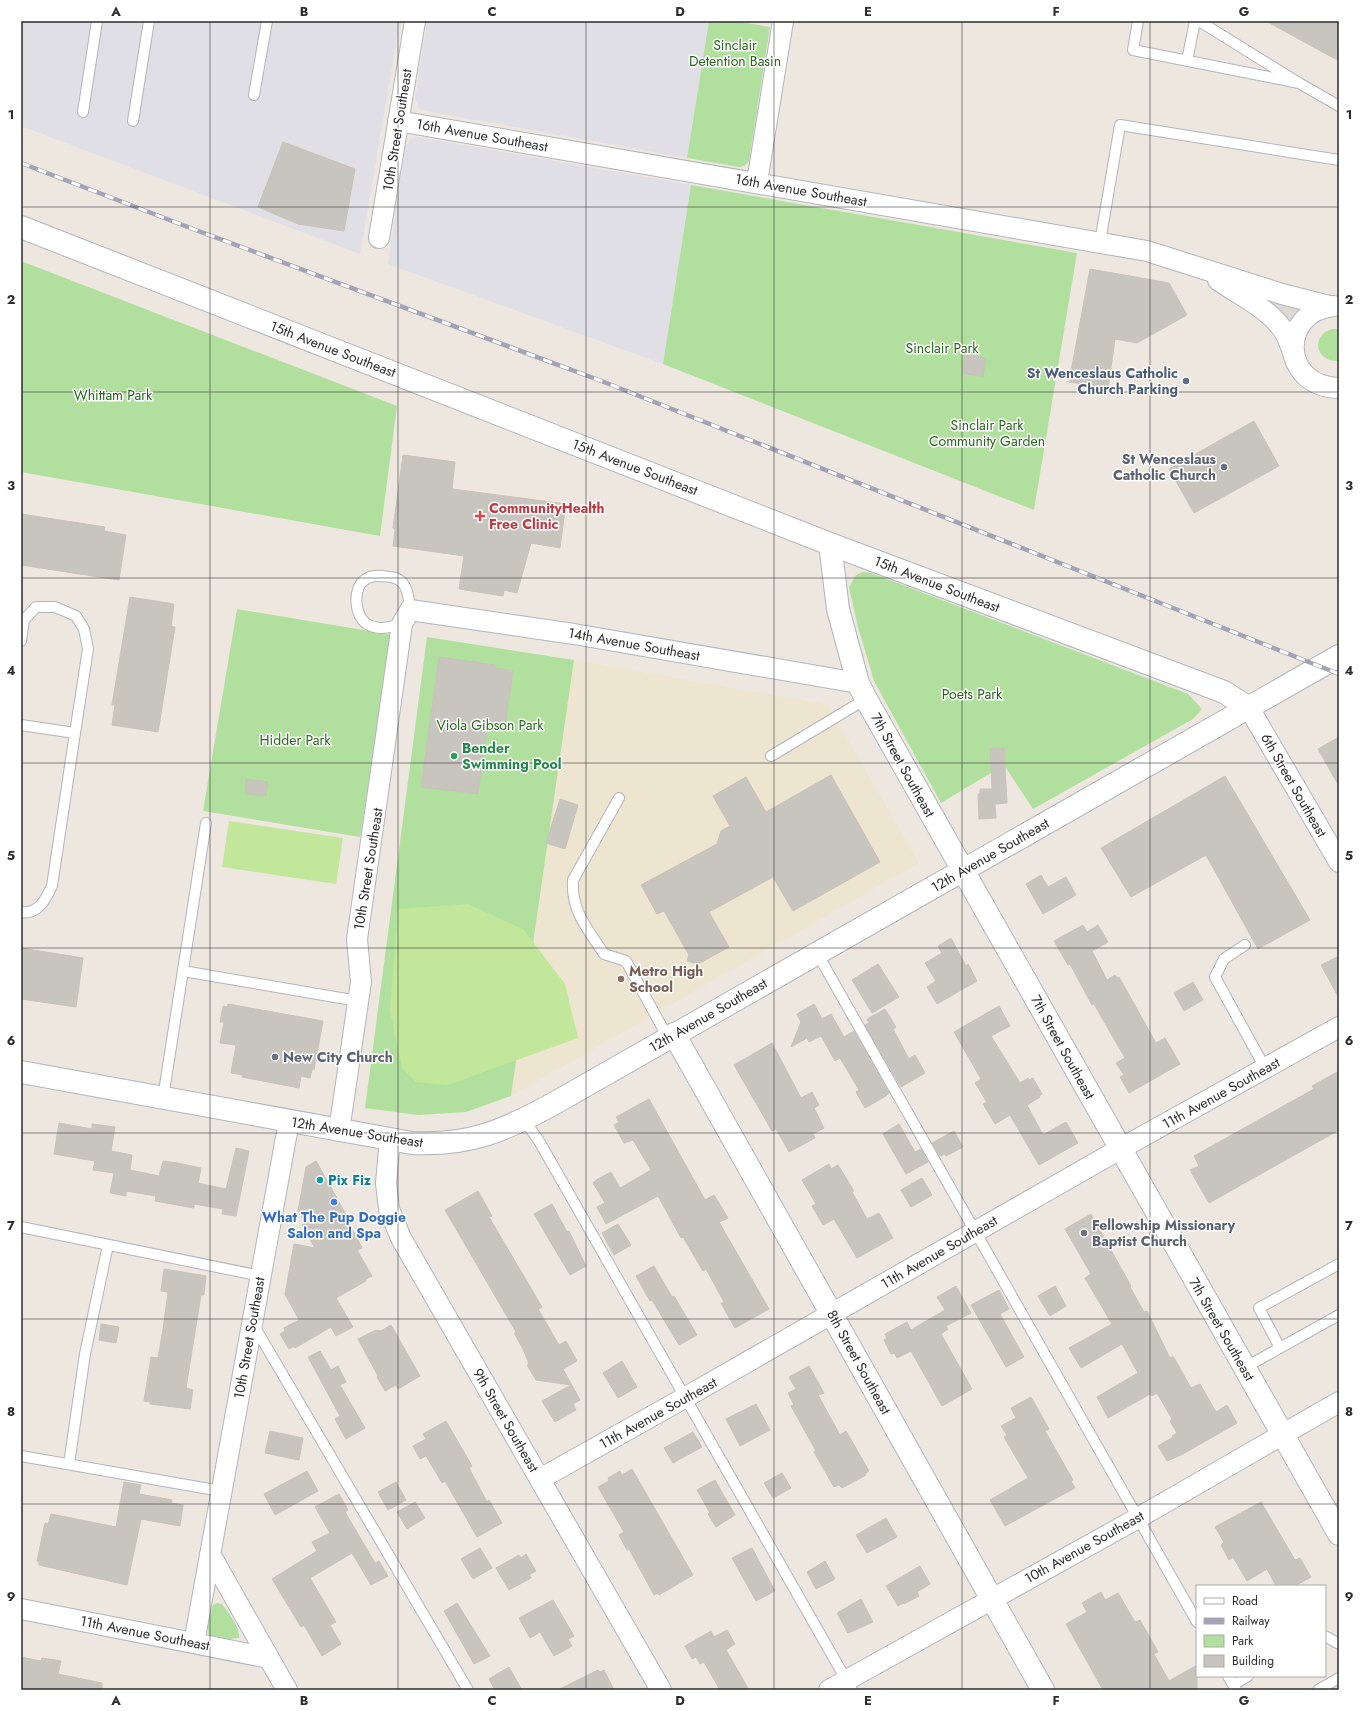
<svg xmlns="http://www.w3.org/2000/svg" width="1360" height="1711" font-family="Jost,sans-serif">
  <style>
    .industrial { fill: #e1dfe6 }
    .education { fill: #ede5cf }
    .green { fill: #b1e09e }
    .pitch { fill: #c2e79a }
    .plaza { fill: #dddad5 }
    .building { fill: #c8c4be; stroke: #c8c3b8 }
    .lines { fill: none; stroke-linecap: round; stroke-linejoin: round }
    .lane-casing { stroke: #b2b4be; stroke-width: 12 }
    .street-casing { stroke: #b2b4be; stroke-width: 22 }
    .secondary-casing { stroke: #b2b4be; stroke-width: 24 }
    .lane { stroke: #fff; stroke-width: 10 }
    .street { stroke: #fff; stroke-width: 20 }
    .secondary { stroke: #fff; stroke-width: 22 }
    .rail-casing { stroke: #a2a3b5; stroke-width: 4.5 }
    .rail { stroke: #fff; stroke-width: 3; stroke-dasharray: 9; stroke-linecap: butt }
    .grid { fill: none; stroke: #2c2c2c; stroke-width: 1; stroke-opacity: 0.55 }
    .service-dot { fill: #5c6f8a; stroke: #fff; stroke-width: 1.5 }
    .worship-dot { fill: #6b7280; stroke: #fff; stroke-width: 1.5 }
    .health-dot { fill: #e0444e; stroke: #fff; stroke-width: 1.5 }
    .leisure-dot { fill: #2e9e5b; stroke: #fff; stroke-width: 1.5 }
    .education-dot { fill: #8d6e63; stroke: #fff; stroke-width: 1.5 }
    .culture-dot { fill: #0f9aa8; stroke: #fff; stroke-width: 1.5 }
    .shop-dot { fill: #3f7fe0; stroke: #fff; stroke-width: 1.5 }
    .labels { text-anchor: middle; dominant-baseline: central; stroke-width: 3; stroke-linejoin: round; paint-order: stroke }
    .park-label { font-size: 14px; fill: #29661e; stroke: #fff }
    .street-label { font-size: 14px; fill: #2c2c2c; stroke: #fff }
    .service-label { font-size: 14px; font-weight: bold; fill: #4e5e75; stroke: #fff; text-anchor: end }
    .worship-label { font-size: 14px; font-weight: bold; fill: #5b616d; stroke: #fff; text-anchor: start }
    .health-label { font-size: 14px; font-weight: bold; fill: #be3a42; stroke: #fff; text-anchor: start }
    .leisure-label { font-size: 14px; font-weight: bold; fill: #27864d; stroke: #fff; text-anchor: start }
    .education-label { font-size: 14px; font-weight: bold; fill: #785e54; stroke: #fff; text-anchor: start }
    .culture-label { font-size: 14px; font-weight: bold; fill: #0d838f; stroke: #fff; text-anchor: start }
    .shop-label { font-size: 14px; font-weight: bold; fill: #366cbe; stroke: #fff }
    .neatline { fill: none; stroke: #2c2c2c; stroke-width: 1.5 }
    .grid-label { font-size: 13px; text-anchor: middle; font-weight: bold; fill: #2c2c2c }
  </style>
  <rect width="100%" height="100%" fill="#ede7df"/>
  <path class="industrial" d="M21,21H400L360,254L21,126Z
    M427,21H709L687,158L420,110L415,99Z
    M418,137L691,185L663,364L388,264L405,147L411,139Z"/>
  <path class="education" d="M574,660L828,705L919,863L511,1096Z"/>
  <path class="green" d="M709,21H735L770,27L749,161L744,166L739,167L687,158Z
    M691,185L1077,253L1034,510L663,364Z
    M21,261L397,406L380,536L21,472Z
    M1332,329H1339V361H1337C1315,361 1311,335 1332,329Z
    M863,572L871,573L1188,694L1202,709L1193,719L1033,809L1004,765L941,803L874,681L858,627L849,587L856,575Z
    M237,609L393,635L360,837L203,811Z
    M427,637L574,660L511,1096L466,1112L418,1115L365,1108Z
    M217,1603L222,1604C228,1613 240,1626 239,1638L228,1639L209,1635C206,1627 211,1613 213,1605Z"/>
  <path class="pitch" d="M229,821L343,838L336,884L222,867Z
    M468,904L524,930L565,984L578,1038L448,1085L416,1082L402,1068L390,1011L398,909Z"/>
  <path class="plaza" d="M1259,295L1297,307L1298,311L1291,321L1288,322Z"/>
  <path class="building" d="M1266,21H1339V61Z
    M283,142L355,169L344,231L298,224L258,207Z
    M1090,269L1169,283L1187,315L1137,343L1115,339L1108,388L1069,382Z
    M965,354L986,358L983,377L962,373Z
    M1254,421L1279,466L1194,513L1169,469Z
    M403,455L455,462L452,489L566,504L560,548L531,543L517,593L504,590L503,596L459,589L464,556L393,546L395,529L393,528Z
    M21,514L105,527L104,531L126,535L119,580L21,565Z
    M130,597L174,604L171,626L175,627L158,732L112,725L115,705H112Z
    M439,657L495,665V668L513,671L505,725L488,723L478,794L421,787Z
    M1339,737V786L1318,749Z
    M990,748H1004L1007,803L995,804L996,818L979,819L978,794H980V789H992Z
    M831,775L880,862L793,911L773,877L709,912L729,947L698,964L687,961L689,955L664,911L657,914L641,885L717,844L721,831L730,826L713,796L746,777L766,812Z
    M1225,776L1310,920L1258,949L1206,855L1131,897L1101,848Z
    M246,779L268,782L266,796L245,794Z
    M560,799L578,805L565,849L546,843Z
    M1041,875L1048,887L1066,877L1076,895L1043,914L1026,884Z
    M1083,925L1087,932L1098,925L1108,942L1092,951L1107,980L1115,975L1117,978L1119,977L1156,1043L1165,1038L1180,1064L1129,1093L1120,1077L1124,1075L1116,1063L1125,1058L1094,1004L1092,1005L1070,964L1068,965L1054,941Z
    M951,938L966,966L968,964L977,981L937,1004L927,987L936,981L925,963L942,953L938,946Z
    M21,948L83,958L76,1007L21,999Z
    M1339,956V998L1321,965Z
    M878,964L899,997L872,1013L852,980Z
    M1193,982L1203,1000L1184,1011L1174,993Z
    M228,1004L323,1021L314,1070L312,1069L310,1078L301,1076L299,1088L242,1077L243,1075L231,1073L236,1045L220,1043L224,1022H220L223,1006L227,1007Z
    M814,1004L822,1019L831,1014L844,1037L854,1031L889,1093L886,1096L865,1108L856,1092L859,1090L840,1058L835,1061L821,1036L809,1042L807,1038L791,1047L801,1022L797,1014Z
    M999,1006L1010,1026L991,1036L1020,1083L1028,1078L1029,1080L1033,1078L1042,1094L1039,1096L1040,1097L1027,1105L1043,1135L1066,1122L1078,1143L1039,1165L1010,1115L995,1124L983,1104L987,1102L975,1083L981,1079L954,1032Z
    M885,1009L896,1027L893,1029L909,1059L915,1055L925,1073L901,1087L865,1025L869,1023L867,1019Z
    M772,1043L801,1098L812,1092L819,1105L814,1108L824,1128L813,1134L815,1138L789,1152L776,1129L772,1131L734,1065Z
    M1339,1071V1130L1209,1203L1190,1170L1199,1166L1194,1156L1314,1089L1312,1086Z
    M649,1099L705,1200L714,1195L728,1218L719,1222L769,1309L735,1328L721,1303L724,1302L706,1269L703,1271L683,1237L681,1238L658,1196L606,1224L597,1207L605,1203L593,1183L596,1180L611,1172L620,1188L651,1170L633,1140L624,1143L614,1125L619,1122L616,1117Z
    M59,1123L92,1129V1124L115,1127L111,1151L132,1155L130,1170L159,1176L163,1161L177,1163L201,1168L198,1183L226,1189L236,1148L249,1151L236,1216L222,1214L223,1209L194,1204V1208L155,1201L156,1196L126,1191V1196L110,1193L114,1173L93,1170L95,1161L54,1154Z
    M899,1124L915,1152L921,1149L928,1162L906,1174L883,1134Z
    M954,1131L963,1147L946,1156L945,1154L940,1156L932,1143Z
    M316,1161L348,1218L347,1219L362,1248L357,1250L372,1276L366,1279V1281L336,1298L353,1327L336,1336L331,1327L295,1348L294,1346L289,1349L280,1334L285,1331L284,1328L299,1320L285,1294L294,1244L315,1248L302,1225L305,1223L298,1211L306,1167Z
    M829,1164L831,1169L838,1165L854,1191L852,1192L867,1219L879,1213L893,1238L857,1258L834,1219L823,1225L812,1206L816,1204L802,1180Z
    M922,1178L932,1195L911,1207L901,1190Z
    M478,1191L492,1216L489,1217L542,1307L538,1309L559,1345L566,1341L577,1361L563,1369L580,1400L573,1404L576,1410L555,1422L542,1401L571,1385L536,1380L527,1365L529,1364L523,1349L514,1333L516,1332L445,1210Z
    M552,1204L567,1232L569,1231L586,1266L570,1275L534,1214Z
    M1091,1214L1131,1286L1130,1287L1144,1312L1147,1311L1170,1358L1173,1356L1191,1388L1200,1384L1216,1412L1227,1405L1237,1423L1183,1454L1167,1461L1158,1446L1173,1437L1172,1436L1177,1433L1170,1421L1172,1419L1157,1393L1152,1396L1150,1394L1108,1418L1097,1397L1138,1373L1122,1344L1081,1368L1069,1348L1112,1324L1085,1278L1091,1274L1065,1229Z
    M618,1224L631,1245L614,1255L602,1233Z
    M654,1266L672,1297L674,1296L697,1335L679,1345L652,1300L650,1301L636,1276Z
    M164,1269L206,1276L204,1295H201L186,1388L193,1390L190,1409L150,1404V1402L144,1401L151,1357L158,1358L163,1329L168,1292L161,1291Z
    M956,1286L971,1313L946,1326L948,1329L941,1334L972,1389L942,1406L911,1351L897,1358L894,1353L891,1354L884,1340L887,1338L885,1334L907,1322L911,1330L945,1310L937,1297Z
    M1055,1286L1066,1306L1050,1316L1038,1296Z
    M999,1290L1009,1309L1000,1314L1024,1357L1006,1367L971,1305Z
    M101,1324L119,1327L116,1343L99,1340Z
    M391,1325L420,1376L398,1389L396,1385L385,1391L377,1377L378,1376L358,1339L376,1330L381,1331Z
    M320,1351L331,1370L338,1366L346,1382L340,1385L365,1428L346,1439L335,1419L340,1416L308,1357Z
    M622,1361L637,1387L618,1398L603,1373Z
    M809,1366L824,1393L818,1395L840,1435L846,1431L869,1471L865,1474L866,1475L842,1488L839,1485L834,1487L814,1452L816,1451L791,1406L794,1405L788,1393L796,1389L789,1377Z
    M1031,1397L1049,1429L1045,1431L1073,1480L1071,1481L1075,1488L1005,1526L990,1500L1028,1478L1004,1437L1007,1435L1001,1426L1016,1418L1011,1408Z
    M756,1404L770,1430L740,1446L726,1419Z
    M446,1421L472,1466L469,1468L487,1502L489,1500L502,1523L477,1537L445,1481L442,1483L426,1456L420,1459L413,1446L426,1439L423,1434Z
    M270,1431L303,1438L299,1460L265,1453Z
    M693,1432L702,1447L673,1463L664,1448Z
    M632,1469L693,1575L659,1595L658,1593L654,1595L629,1549L627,1550L619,1535L624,1532L598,1487L609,1481L608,1478L620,1471L622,1475Z
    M307,1471L318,1491L275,1515L264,1494Z
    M782,1473L791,1488L773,1498L764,1483Z
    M715,1480L735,1515L716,1527L708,1514L710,1513L697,1490Z
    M124,1482L141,1485L139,1494L172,1500L171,1503L183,1505L180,1526L141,1519L127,1585L39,1565V1561H37L45,1523L48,1524L51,1514L116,1527Z
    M396,1482L406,1500L388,1510L378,1492Z
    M339,1494L348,1510L345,1512L375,1563L379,1561L388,1576L371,1585L352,1553L310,1578L336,1622L330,1625L341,1644L322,1656L304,1625L301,1627L272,1579L317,1551L312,1542L330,1533L315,1507Z
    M415,1502L425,1518L407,1529L397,1512Z
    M1261,1502L1295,1560L1300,1558L1311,1577L1295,1586H1276L1267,1569L1247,1581L1233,1557L1229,1560L1221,1545L1224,1542L1215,1527Z
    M886,1518L897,1537L867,1553L856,1535Z
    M480,1548L492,1568L473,1579L461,1559Z
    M752,1548L775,1591L756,1601L732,1558Z
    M526,1554L536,1571L529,1575L531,1578L509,1590L496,1568L519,1555L521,1558Z
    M825,1561L835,1579L816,1589L807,1572Z
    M920,1566L930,1584L917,1592L919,1596L904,1604L903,1603L898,1606L886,1586Z
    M1101,1592L1105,1600L1118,1593L1135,1622L1140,1620L1158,1652L1154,1654L1169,1681L1197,1665V1690H1103L1066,1624L1087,1612L1082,1603Z
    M861,1599L873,1622L848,1633L837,1613Z
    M553,1600L574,1636L568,1639L572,1646L554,1656L540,1632L530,1638L519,1618Z
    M457,1603L490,1656L474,1664L444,1611Z
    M727,1630L735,1644L726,1650L749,1690H720L704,1662L700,1664L696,1657L692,1659L685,1646L711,1631L714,1637Z
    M21,1657L41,1661L42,1658L61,1661L58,1674L102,1683V1690H21Z
    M509,1667L522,1690H495L489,1679Z
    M598,1670L600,1672L604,1670L614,1690H558Z"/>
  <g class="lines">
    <defs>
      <path id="lane" d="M1138,21L1133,50L1299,83
        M1199,21L1299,83L1339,106
        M1187,61L1195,21
        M254,95L267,21
        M83,112L97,21
        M133,121L149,21
        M1100,242L1120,125L1339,160
        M402,624C391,627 378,631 367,624C354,616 352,587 366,579C373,574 382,576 390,577C407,578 409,596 410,610
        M21,641L24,620L36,607H55L76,616L84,629L88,649L75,733L21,725
        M771,756L866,699
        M619,798L573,880C571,912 588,929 604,954L626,961L668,1038
        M21,912C38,915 46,899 52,886L75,733
        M1245,945L1224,959L1215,977L1265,1068
        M817,953L1197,1622
        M183,971L358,1001
        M163,1098L206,823
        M524,1120L539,1141L852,1690
        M21,1227L261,1276
        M253,1324L468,1690
        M1280,1348L1259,1308L1339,1264
        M1244,1368L1339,1315
        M21,1456L221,1491
        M69,1464L85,1354L108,1245
        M1325,1636L1339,1644
        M1228,1676L1236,1690
        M1233,1685L1248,1676
        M1318,1690L1339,1678"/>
      <path id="street" d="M398,121L1147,251L1282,294L1329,306
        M757,182L783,21
        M379,238L415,21
        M1218,280C1240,296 1271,309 1285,333C1290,342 1293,353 1296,362
        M1334,306C1279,311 1280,387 1339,388
        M1249,708L1339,862
        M339,1131L361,982L357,939L402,624L410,610L574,634L858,683
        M390,1139L386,1183L389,1209L401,1238L661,1690
        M540,1479L686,1397L1120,1149L1339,1027
        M210,1554L287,1690
        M21,1609L269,1658
        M194,1643L289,1121
        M829,1690L1138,1518L1339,1402"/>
      <path id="secondary" d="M21,227L830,544L1224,692L1249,708
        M830,544L838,609L858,683L866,699L1339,1534
        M674,1034L1043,1690
        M21,1072L412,1143C469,1146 504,1131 553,1104L1339,656"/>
    </defs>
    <use href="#lane" class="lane-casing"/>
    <use href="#street" class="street-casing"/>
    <use href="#secondary" class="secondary-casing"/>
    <use href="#lane" class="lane"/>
    <use href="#street" class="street"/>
    <use href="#secondary" class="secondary"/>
    <defs>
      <path id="rail" d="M21,163L193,229L604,382L1339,674"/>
    </defs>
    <use href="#rail" class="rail-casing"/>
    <use href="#rail" class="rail"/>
  </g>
  <path class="grid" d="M210,21V1690M398,21V1690M586,21V1690M774,21V1690M962,21V1690M1150,21V1690M21,207H1339M21,392H1339M21,578H1339M21,763H1339M21,948H1339M21,1133H1339M21,1319H1339M21,1504H1339"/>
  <circle class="service-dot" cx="1186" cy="381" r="4"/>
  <g class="worship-dot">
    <circle cx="1224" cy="467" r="4"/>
    <circle cx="275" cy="1057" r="4"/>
    <circle cx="1084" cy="1233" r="4"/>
  </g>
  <path class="health-dot" d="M478 510h4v4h4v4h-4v4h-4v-4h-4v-4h4z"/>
  <circle class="leisure-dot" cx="454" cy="756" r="4"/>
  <circle class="education-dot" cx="621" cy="979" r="4"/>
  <circle class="culture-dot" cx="320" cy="1180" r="4"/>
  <circle class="shop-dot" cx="334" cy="1202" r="4"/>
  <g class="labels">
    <g class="park-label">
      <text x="735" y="45">Sinclair<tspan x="735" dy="16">Detention Basin</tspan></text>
      <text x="942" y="348">Sinclair Park</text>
      <text x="113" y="395">Whittam Park</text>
      <text x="987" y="425">Sinclair Park<tspan x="987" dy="16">Community Garden</tspan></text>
      <text x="972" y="694">Poets Park</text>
      <text x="490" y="725">Viola Gibson Park</text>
      <text x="295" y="740">Hidder Park</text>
    </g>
    <g class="street-label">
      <text transform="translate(397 130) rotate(-81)">10th Street Southeast</text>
      <text transform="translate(482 135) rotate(10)">16th Avenue Southeast</text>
      <text transform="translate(801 190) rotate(10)">16th Avenue Southeast</text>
      <text transform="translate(333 349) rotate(21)">15th Avenue Southeast</text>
      <text transform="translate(635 467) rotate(21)">15th Avenue Southeast</text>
      <text transform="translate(937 584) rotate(21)">15th Avenue Southeast</text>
      <text transform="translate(634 644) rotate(10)">14th Avenue Southeast</text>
      <text transform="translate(903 765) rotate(61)">7th Street Southeast</text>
      <text transform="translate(1294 785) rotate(60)">6th Street Southeast</text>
      <text transform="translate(990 855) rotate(-30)">12th Avenue Southeast</text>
      <text transform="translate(368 869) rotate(-81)">10th Street Southeast</text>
      <text transform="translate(708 1015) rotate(-30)">12th Avenue Southeast</text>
      <text transform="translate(1063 1047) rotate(61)">7th Street Southeast</text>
      <text transform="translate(1221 1093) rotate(-29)">11th Avenue Southeast</text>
      <text transform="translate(357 1132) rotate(9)">12th Avenue Southeast</text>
      <text transform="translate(939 1252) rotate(-30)">11th Avenue Southeast</text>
      <text transform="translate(1222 1329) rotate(60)">7th Street Southeast</text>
      <text transform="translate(249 1338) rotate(-80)">10th Street Southeast</text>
      <text transform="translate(859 1362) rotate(61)">8th Street Southeast</text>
      <text transform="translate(658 1413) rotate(-29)">11th Avenue Southeast</text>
      <text transform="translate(506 1420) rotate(60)">9th Street Southeast</text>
      <text transform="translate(1084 1547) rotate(-29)">10th Avenue Southeast</text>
      <text transform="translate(145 1633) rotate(11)">11th Avenue Southeast</text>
    </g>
    <g class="service-label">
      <text x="1178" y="373">St Wenceslaus Catholic<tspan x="1178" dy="16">Church Parking</tspan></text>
    </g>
    <g class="worship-label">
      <text x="1216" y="459" text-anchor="end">St Wenceslaus<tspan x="1216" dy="16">Catholic Church</tspan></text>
      <text x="283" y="1057">New City Church</text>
      <text x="1092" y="1225">Fellowship Missionary<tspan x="1092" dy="16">Baptist Church</tspan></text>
    </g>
    <g class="health-label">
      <text x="489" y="508">CommunityHealth<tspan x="489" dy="16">Free Clinic</tspan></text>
    </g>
    <g class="leisure-label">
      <text x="462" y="748">Bender<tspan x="462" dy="16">Swimming Pool</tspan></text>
    </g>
    <g class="education-label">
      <text x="629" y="971">Metro High<tspan x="629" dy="16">School</tspan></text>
    </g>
    <g class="culture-label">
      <text x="328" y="1180">Pix Fiz</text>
    </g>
    <g class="shop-label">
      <text x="334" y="1217">What The Pup Doggie<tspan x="334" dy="16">Salon and Spa</tspan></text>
    </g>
  </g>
  <rect width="1360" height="1711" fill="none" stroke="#ffffff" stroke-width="44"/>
  <rect x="1196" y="1585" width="130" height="92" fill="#ffffff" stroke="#ababab"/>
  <rect x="1204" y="1598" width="20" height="6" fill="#ffffff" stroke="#ababab"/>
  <text x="1232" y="1605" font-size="12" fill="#2c2c2c">Road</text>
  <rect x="1204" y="1618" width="20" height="6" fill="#a2a3b5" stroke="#ababab"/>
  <text x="1232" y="1625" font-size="12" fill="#2c2c2c">Railway</text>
  <rect x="1204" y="1635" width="20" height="12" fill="#b1e09e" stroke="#ababab"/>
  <text x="1232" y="1645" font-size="12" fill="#2c2c2c">Park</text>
  <rect x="1204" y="1655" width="20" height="12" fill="#c8c4be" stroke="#ababab"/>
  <text x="1232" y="1665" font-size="12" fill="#2c2c2c">Building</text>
  <rect x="22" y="22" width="1316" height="1667" class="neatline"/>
  <g class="grid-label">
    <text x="116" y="16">A</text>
    <text x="304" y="16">B</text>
    <text x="492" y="16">C</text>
    <text x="680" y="16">D</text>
    <text x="868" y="16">E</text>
    <text x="1056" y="16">F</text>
    <text x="1244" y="16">G</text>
    <text x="11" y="119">1</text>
    <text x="1349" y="119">1</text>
    <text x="11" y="304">2</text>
    <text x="1349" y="304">2</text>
    <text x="11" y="490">3</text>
    <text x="1349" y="490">3</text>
    <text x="11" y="675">4</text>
    <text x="1349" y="675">4</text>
    <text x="11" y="860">5</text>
    <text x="1349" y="860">5</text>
    <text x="11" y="1045">6</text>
    <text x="1349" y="1045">6</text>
    <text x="11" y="1230">7</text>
    <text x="1349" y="1230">7</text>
    <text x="11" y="1416">8</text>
    <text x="1349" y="1416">8</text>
    <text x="11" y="1601">9</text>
    <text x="1349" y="1601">9</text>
    <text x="116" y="1705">A</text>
    <text x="304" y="1705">B</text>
    <text x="492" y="1705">C</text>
    <text x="680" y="1705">D</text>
    <text x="868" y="1705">E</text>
    <text x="1056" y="1705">F</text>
    <text x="1244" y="1705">G</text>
  </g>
</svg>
